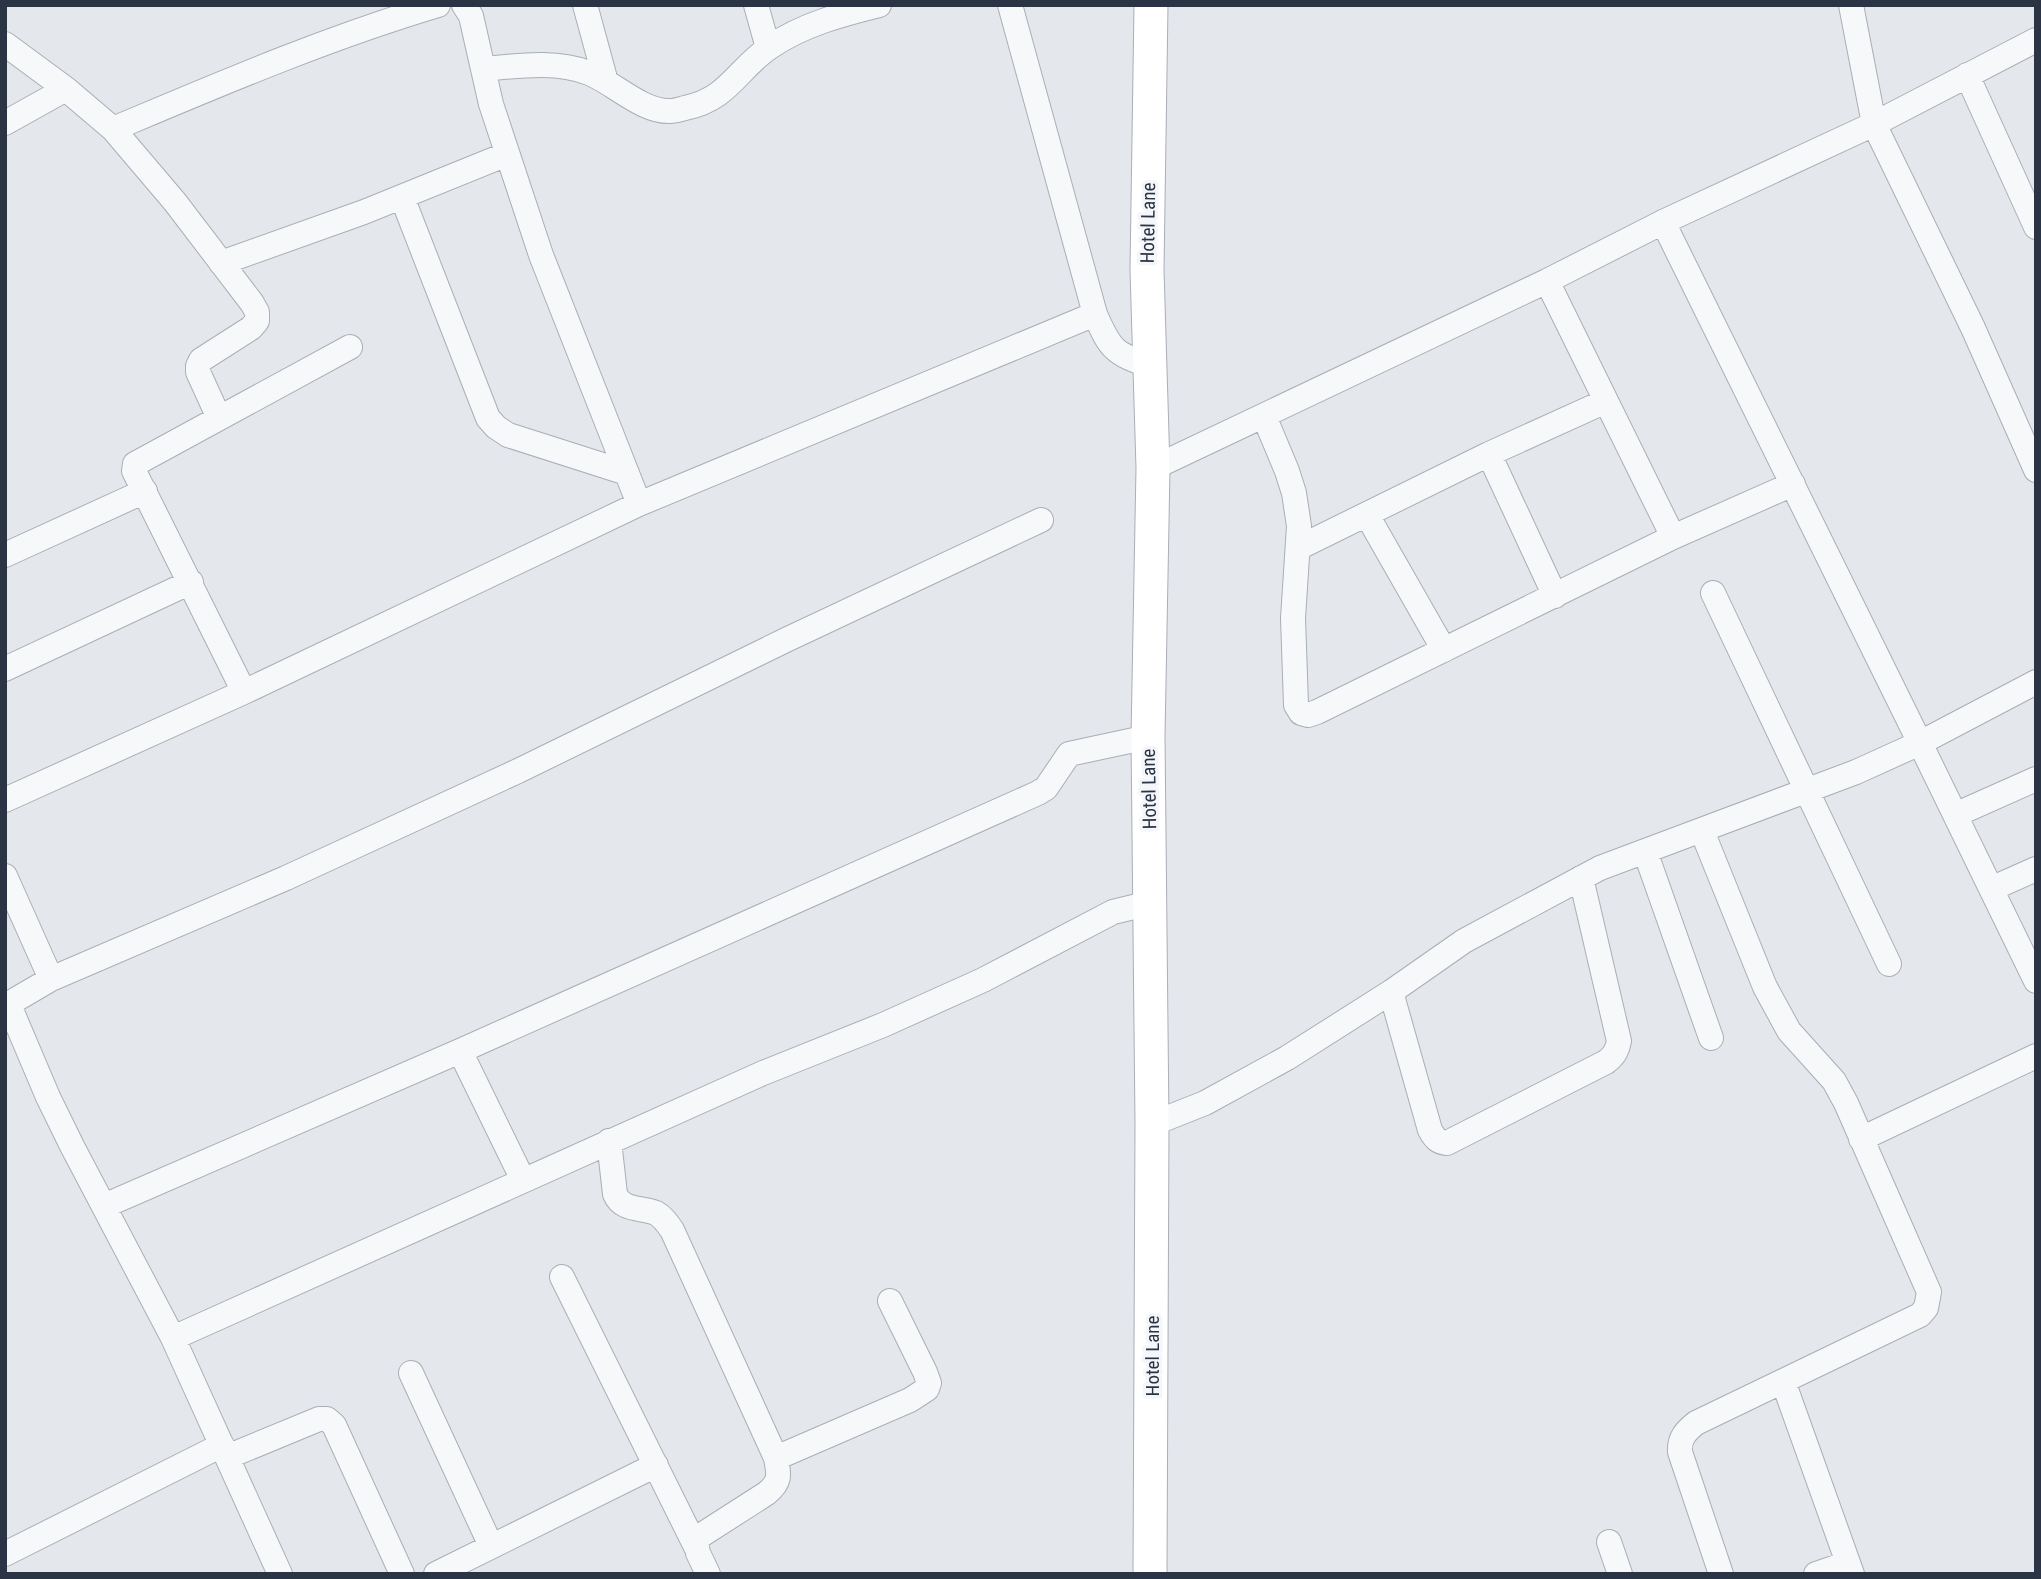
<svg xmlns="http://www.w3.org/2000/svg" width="2041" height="1579" font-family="'Roboto Condensed',sans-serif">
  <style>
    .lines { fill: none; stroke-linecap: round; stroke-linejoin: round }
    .street-casing { stroke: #a9aeb7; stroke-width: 26 }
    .secondary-casing { stroke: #a9aeb7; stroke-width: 35 }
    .street { stroke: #f7f8fa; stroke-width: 24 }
    .secondary { stroke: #fff; stroke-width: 33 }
    .labels { text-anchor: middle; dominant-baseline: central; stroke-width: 7; stroke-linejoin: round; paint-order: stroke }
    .street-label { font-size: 19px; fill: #2b3445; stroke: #f4f6f9 }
  </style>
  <rect width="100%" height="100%" fill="#e4e7ec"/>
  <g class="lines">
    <defs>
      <path id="street" d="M464,5L471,16L491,104L541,255L639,504
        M585,5L606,82
        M756,5L768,48
        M1010,5L1095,314C1110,349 1114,354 1151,366
        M1851,5L1874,124L1973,328L2036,470
        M5,44L66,89L113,129L175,202L252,303L257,312V321L251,328L201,360L198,366V372L219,418
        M483,69C517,66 556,60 589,73C614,83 642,112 670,111C675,111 681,109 685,108C729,99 737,69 770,47C802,25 842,14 879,5
        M1967,75L2036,227
        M5,123L66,89
        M113,129C220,84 327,38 438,5
        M402,197L488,418L496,427L508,435L627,473
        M1663,222L1920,743L2036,981
        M221,263L364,212L507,154
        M1547,281L1673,537
        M1264,416L1287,471L1294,493L1299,526L1293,618L1296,705L1301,713L1308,715L1317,712L1673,537L1793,484
        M1489,454L1555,596
        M1153,468L1547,281L1663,222L1874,124L2036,40
        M1367,515L1444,650
        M1298,548L1489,454L1606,401
        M5,555L145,491
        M1713,593L1889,964
        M5,669L191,582
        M244,692L134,471L135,464L350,347
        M5,800L244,692L639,504L1095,314
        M1955,815L2036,779
        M1702,831L1765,987L1789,1031L1834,1081L1846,1103L1929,1292L1926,1308L1920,1315L1696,1423C1686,1431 1679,1438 1680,1452L1721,1574
        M1645,851L1711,1038
        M5,876L51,979
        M1991,889L2036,869
        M1391,992L1430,1130C1435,1139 1438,1142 1447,1143L1606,1062C1614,1056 1617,1051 1619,1041L1581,878
        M9,1005L48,1097L72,1146L173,1338L280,1574
        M5,1006L51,979L286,878L518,771L788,639L1041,520
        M460,1051L523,1180
        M1152,1124L1205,1103L1287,1058L1391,992L1464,941L1600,868L1856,772L1920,743L2036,682
        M1861,1139L2036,1056
        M609,1141L615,1194C622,1211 641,1207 656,1213C663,1217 667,1223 672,1230L776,1458C779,1475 781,1481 767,1493L700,1536L696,1541L698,1553L708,1574
        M104,1206L460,1051L1038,793L1046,788L1069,754L1148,737
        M562,1277L696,1547
        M173,1338L763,1073L883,1025L983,980L1113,912L1150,903
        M411,1373L491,1546
        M1783,1381L1852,1574
        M227,1457L319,1419H327L334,1425L402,1574
        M776,1458L910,1400L927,1389L929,1383L925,1372L890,1301
        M1609,1542L1620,1574
        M5,1554L222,1445
        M436,1574L656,1465
        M1816,1574L1848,1563"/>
      <path id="secondary" d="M1150,1574L1152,1124L1148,737L1153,468L1147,270L1151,5"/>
    </defs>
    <use href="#street" class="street-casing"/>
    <use href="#secondary" class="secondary-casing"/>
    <use href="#street" class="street"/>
    <use href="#secondary" class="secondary"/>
  </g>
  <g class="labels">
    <g class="street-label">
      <text transform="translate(1148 223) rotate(-89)">Hotel Lane</text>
      <text transform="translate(1149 789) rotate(-91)">Hotel Lane</text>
      <text transform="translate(1152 1356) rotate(-90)">Hotel Lane</text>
    </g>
  </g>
  <rect width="2041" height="1579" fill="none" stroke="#2b3445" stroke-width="14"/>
</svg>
